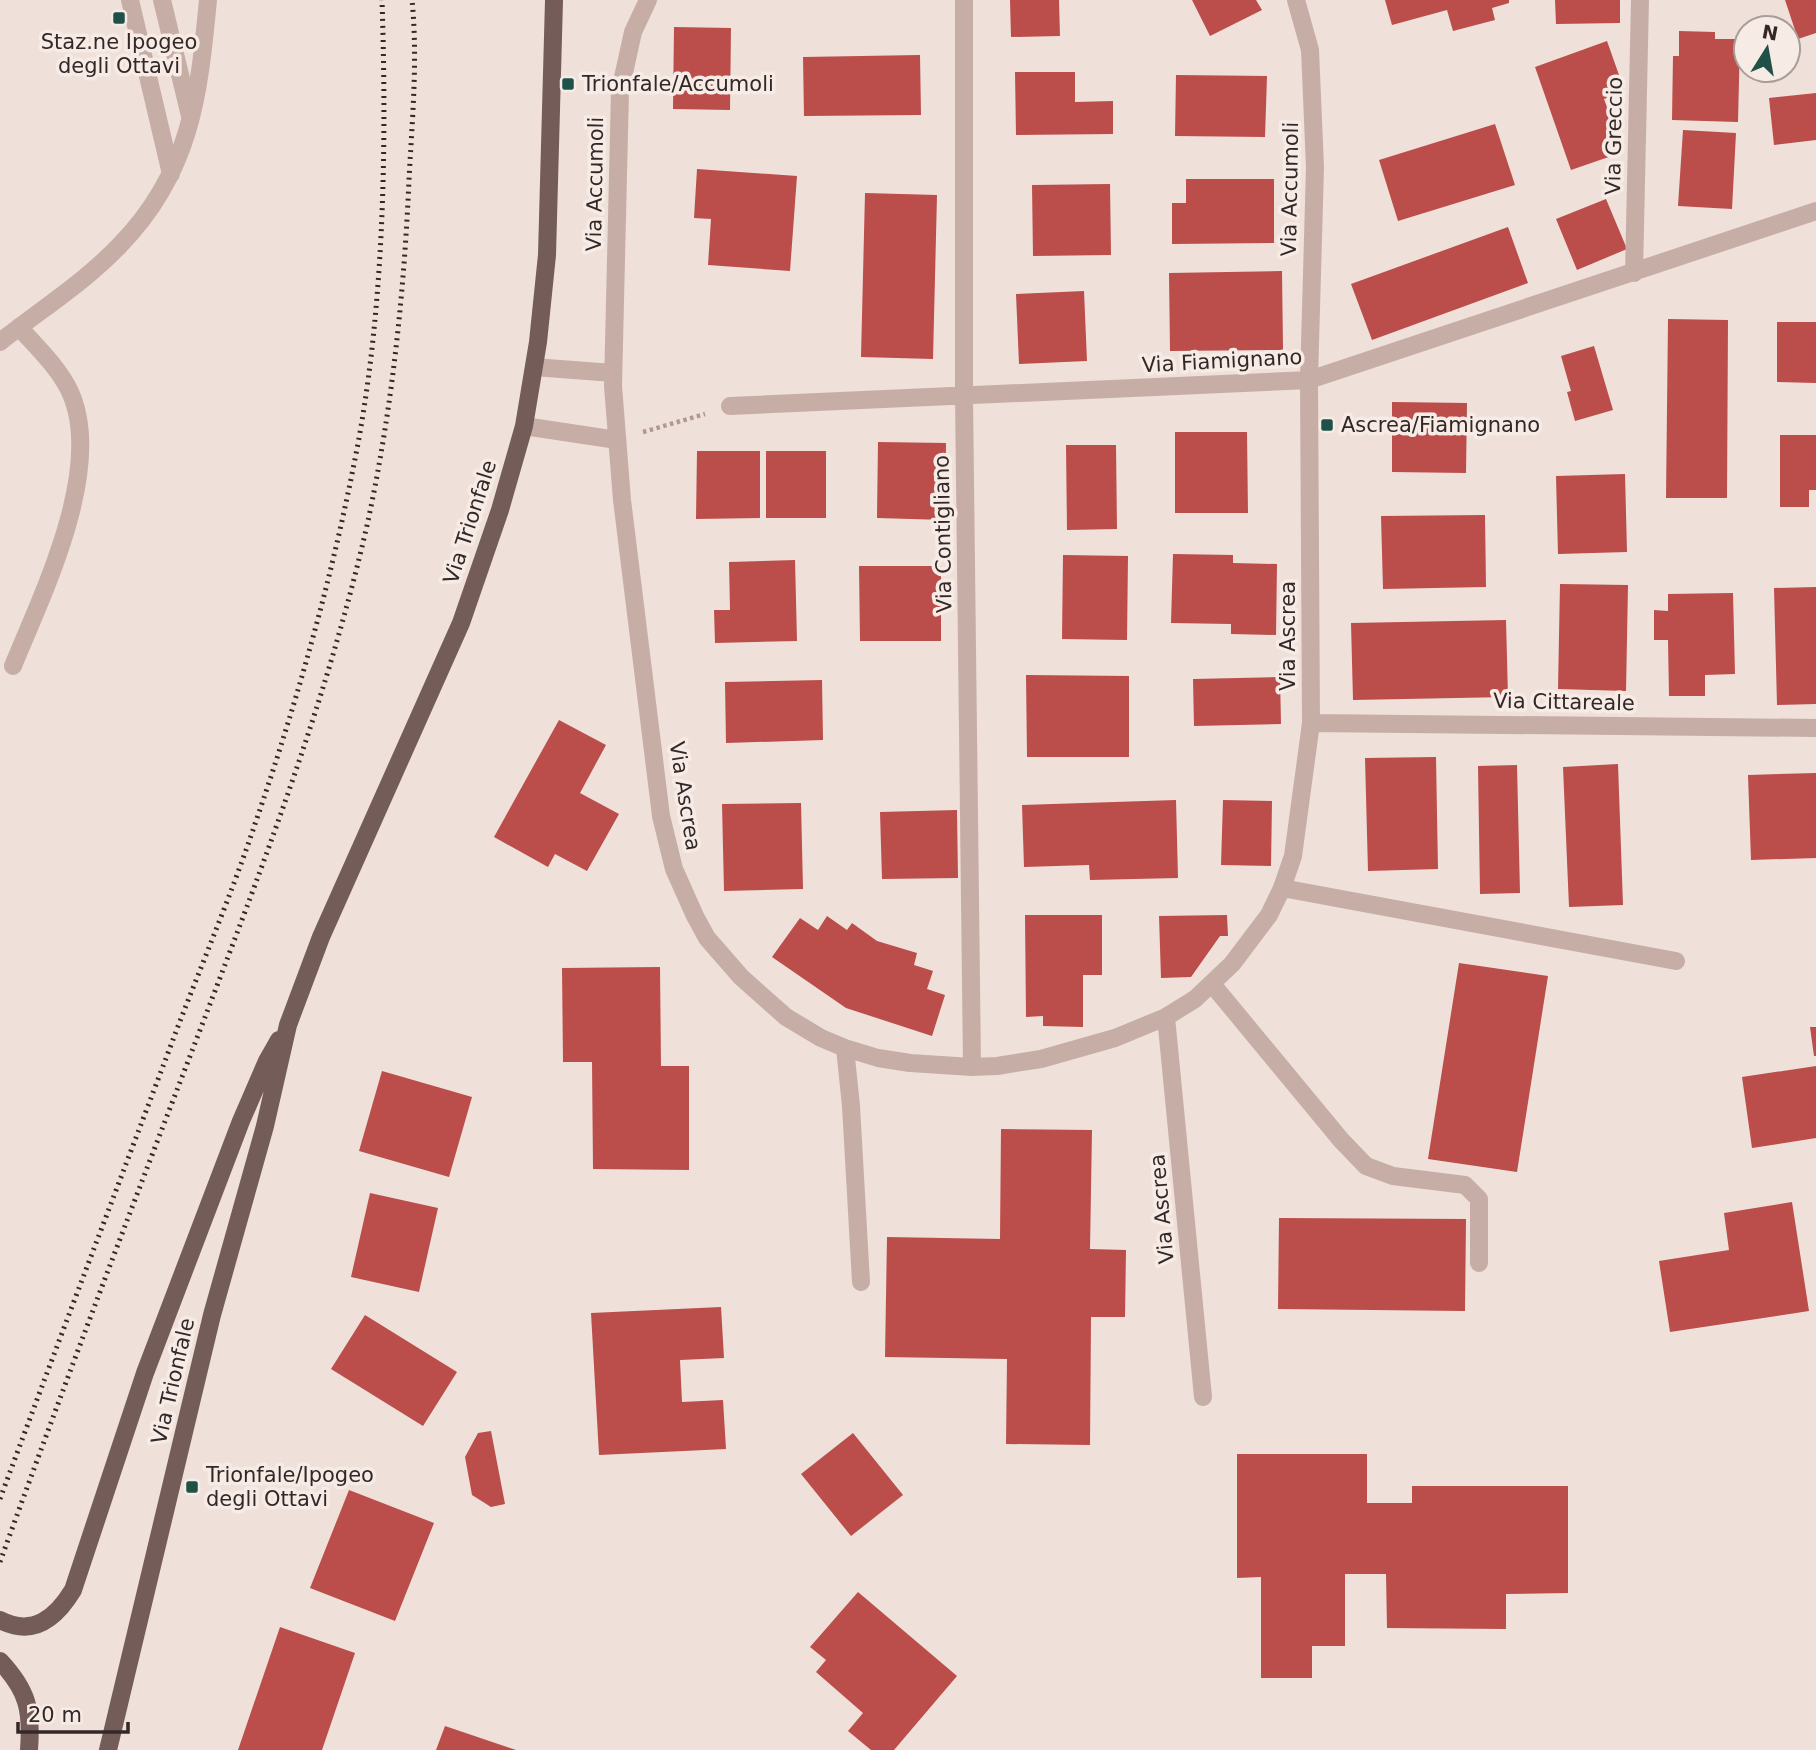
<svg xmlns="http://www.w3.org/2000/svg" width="1816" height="1750" font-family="'DejaVu Sans',sans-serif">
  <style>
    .building { fill: #bb4d4b }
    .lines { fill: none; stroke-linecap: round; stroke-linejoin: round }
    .path { stroke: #b19891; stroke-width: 4.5; stroke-dasharray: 3.5 3.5; stroke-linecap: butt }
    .lane { stroke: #c6aea7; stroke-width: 18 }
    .street { stroke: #c6aea7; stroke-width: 18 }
    .primary { stroke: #745c59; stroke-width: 18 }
    .rail { stroke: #332827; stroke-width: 5; stroke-dasharray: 2 5; stroke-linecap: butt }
    .poi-dot { fill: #205149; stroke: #f7ebe6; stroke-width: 2.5 }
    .labels { text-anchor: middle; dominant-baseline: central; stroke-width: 7; stroke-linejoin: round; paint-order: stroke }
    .poi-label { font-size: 21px; fill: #332827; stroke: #f7ebe6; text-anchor: start }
    .street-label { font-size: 21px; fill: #332827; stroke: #f7ebe6 }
  </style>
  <rect width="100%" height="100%" fill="#efe0da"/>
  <path class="building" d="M1010,0H1059L1060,36L1011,37Z
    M1192,0H1256L1262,10L1210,36Z
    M1385,0H1509V3L1492,8L1495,20L1453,31L1447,10L1392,25Z
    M1555,0H1620V23L1556,24Z
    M1785,0H1816V33L1798,39Z
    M674,27L731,28L730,110L673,109Z
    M1679,31L1715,32V39H1740L1738,122L1672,120L1673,56H1679Z
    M1607,41L1625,92L1604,99L1623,152L1571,170L1535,67Z
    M920,55L921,115L804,116L803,57Z
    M1015,72H1075V102L1113,101V134L1016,135Z
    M1176,75L1267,76L1265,137L1175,136Z
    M1816,93V140L1774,145L1769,98Z
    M1495,124L1515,185L1398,221L1379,160Z
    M1683,130L1736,133L1732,209L1678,206Z
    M697,169L797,176L790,271L708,265L711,219L694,218Z
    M1186,179H1274V243L1172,244V203H1186Z
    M1110,184L1111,255L1033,256L1032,185Z
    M865,193L937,195L933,359L861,357Z
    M1606,199L1627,249L1577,270L1556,219Z
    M1508,227L1528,283L1372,340L1351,284Z
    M1282,271L1283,350L1170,351L1169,273Z
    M1084,291L1087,361L1019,364L1016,294Z
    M1668,319L1728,320L1727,498H1666Z
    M1777,322H1816V383L1777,382Z
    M1594,346L1613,410L1575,421L1567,392L1571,391L1561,356Z
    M1392,402L1467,403L1466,473L1392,472Z
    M1175,432H1247L1248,513H1175Z
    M1780,435H1816V490H1809V507H1780Z
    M878,442L946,443L945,520L877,518Z
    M1066,445H1116L1117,529L1067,530Z
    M697,451H760V518L696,519Z
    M766,451H826V518H766Z
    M1625,474L1627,552L1558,554L1556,476Z
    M1485,515L1486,587L1383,589L1381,516Z
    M1173,554L1233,555V563L1277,564L1276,635L1231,634V624L1171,623Z
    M1063,555L1128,556L1127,640L1062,639Z
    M795,560L797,641L715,643L714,610H730L729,562Z
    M859,566H941V641H860Z
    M1560,584L1628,585L1626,691L1558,689Z
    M1816,587V704L1777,705L1774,588Z
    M1733,593L1735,674L1705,675V696H1669L1668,640H1654V610L1668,611V594Z
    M1506,620L1508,697L1353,700L1351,623Z
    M1026,675L1129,676V757H1027Z
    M1280,677L1281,724L1194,726L1193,679Z
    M822,680L823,740L726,743L725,682Z
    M559,720L606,745L580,793L619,814L587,871L555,854L548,867L494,837Z
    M1436,757L1438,869L1368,871L1365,758Z
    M1618,764L1623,905L1569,907L1563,767Z
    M1517,765L1520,893L1480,894L1478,766Z
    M1816,773V858L1751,860L1748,775Z
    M1176,800L1178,878L1090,880L1089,865L1024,867L1022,805Z
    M1223,800L1272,801L1271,866L1221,865Z
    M801,803L803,889L724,891L722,804Z
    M957,810L958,878L882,879L880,812Z
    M1025,915H1102V975H1083V1027L1043,1026V1016L1026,1017Z
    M1227,915L1228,936H1220L1191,977L1161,978L1159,916Z
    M827,916L847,930L852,923L877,941L917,953L914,965L933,971L927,989L945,995L932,1036L846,1008L772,957L800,918L818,930Z
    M1459,963L1548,976L1517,1172L1428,1159Z
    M660,967L661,1066H689V1170L593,1169L592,1062H563L562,968Z
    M1810,1027H1816V1056H1814Z
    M1816,1066V1138L1752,1148L1742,1077Z
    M382,1071L472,1097L449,1177L359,1151Z
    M1001,1129L1092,1130L1090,1249L1126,1250L1125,1317H1091L1090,1445L1006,1444L1007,1359L885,1357L887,1237L1000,1239Z
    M370,1193L438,1208L419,1292L351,1277Z
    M1792,1202L1809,1311L1670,1332L1659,1261L1729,1250L1724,1213Z
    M1279,1218L1466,1219L1465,1311L1278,1309Z
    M721,1307L724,1358L680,1360L682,1402L723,1400L726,1449L599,1455L591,1313Z
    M365,1315L457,1372L423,1426L331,1369Z
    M491,1431L505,1504L491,1507L472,1495L465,1457L478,1433Z
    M853,1433L903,1495L851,1536L801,1474Z
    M1237,1454H1367V1503H1412V1486H1568V1593L1506,1594V1629L1387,1628L1386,1574H1345V1646H1312V1678H1261V1577L1237,1578Z
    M349,1490L434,1523L395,1621L310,1588Z
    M858,1592L957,1676L894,1750H871L848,1731L863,1713L816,1672L826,1660L810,1647Z
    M280,1627L355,1653L322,1750H238Z
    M445,1726L516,1750H436Z"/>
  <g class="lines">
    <path class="path" d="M643,432L705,414"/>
    <path class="lane" d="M130,0L171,174
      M162,0L190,116
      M0,342C40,310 85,282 120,245C191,172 199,95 208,0
      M13,666C42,595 101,476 73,399C63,371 38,349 19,327"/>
    <path class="street" d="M648,0L633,32L620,91L613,386L622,500L661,816L674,869L695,916L707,938L741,977L786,1017L821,1038L845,1048L878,1058L910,1063L972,1067L997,1066L1041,1059L1115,1038L1166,1017L1195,999L1232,964L1269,915L1282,888L1293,856L1311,723L1309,380L1315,167L1310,50L1296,0
      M964,0V396L972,1067
      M1634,273L1640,0
      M534,367L613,373
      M730,406L1309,380L1816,211
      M524,426L617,440
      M1311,723L1816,728
      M1282,888L1676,961
      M1212,984L1341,1140L1366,1166L1393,1176L1465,1185L1479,1199V1263
      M1166,1017L1203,1397
      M845,1048L851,1106L861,1282"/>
    <path class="primary" d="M0,1620C33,1637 56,1618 73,1590L145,1373L241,1121L267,1061L279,1040
      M0,1661C28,1691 32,1710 29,1750
      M108,1750L212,1315L265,1126L288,1025L321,937L461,623L500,510L524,426L538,342L547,255L554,0"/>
    <path class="rail" d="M0,1499C58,1342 118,1186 177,1029C203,961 232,893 255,824C295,708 329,589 353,469C384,320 387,152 382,0
      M0,1562C65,1382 133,1204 202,1025C265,860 329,694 368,521C392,409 404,294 409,180C412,121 418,59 412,0"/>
  </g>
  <g class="poi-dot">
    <rect x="112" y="11" width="14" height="14" rx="3.5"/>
    <rect x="561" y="77" width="14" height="14" rx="3.5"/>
    <rect x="1320" y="418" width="14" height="14" rx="3.5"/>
    <rect x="185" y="1480" width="14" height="14" rx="3.5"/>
  </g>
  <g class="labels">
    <g class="poi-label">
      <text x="119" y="42" text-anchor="middle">Staz.ne Ipogeo<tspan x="119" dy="24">degli Ottavi</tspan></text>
      <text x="582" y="84">Trionfale/Accumoli</text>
      <text x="1341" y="425">Ascrea/Fiamignano</text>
      <text x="206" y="1475">Trionfale/Ipogeo<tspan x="206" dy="24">degli Ottavi</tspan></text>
    </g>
    <g class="street-label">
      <text transform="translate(1614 136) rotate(-89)">Via Greccio</text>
      <text transform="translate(595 184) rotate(-89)">Via Accumoli</text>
      <text transform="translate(1290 189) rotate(-89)">Via Accumoli</text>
      <text transform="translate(1222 361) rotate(-3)">Via Fiamignano</text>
      <text transform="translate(470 522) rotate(-72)">Via Trionfale</text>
      <text transform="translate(943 534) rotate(-91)">Via Contigliano</text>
      <text transform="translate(1288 636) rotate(-90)">Via Ascrea</text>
      <text transform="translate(1564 702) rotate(1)">Via Cittareale</text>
      <text transform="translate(685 796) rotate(81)">Via Ascrea</text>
      <text transform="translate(1162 1209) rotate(-95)">Via Ascrea</text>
      <text transform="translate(173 1381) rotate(-77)">Via Trionfale</text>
    </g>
  </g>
  <g transform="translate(1767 49) rotate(11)"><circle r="33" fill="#f7ebe6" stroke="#a99d9a" stroke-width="2"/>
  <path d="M0-5L12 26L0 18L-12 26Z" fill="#205149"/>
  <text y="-10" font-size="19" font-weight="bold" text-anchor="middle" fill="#332827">N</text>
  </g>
  <path d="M18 1722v10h110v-10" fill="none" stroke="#332827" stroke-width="3.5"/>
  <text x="28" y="1722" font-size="21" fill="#332827" stroke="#f7ebe6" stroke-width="5" paint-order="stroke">20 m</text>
</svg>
